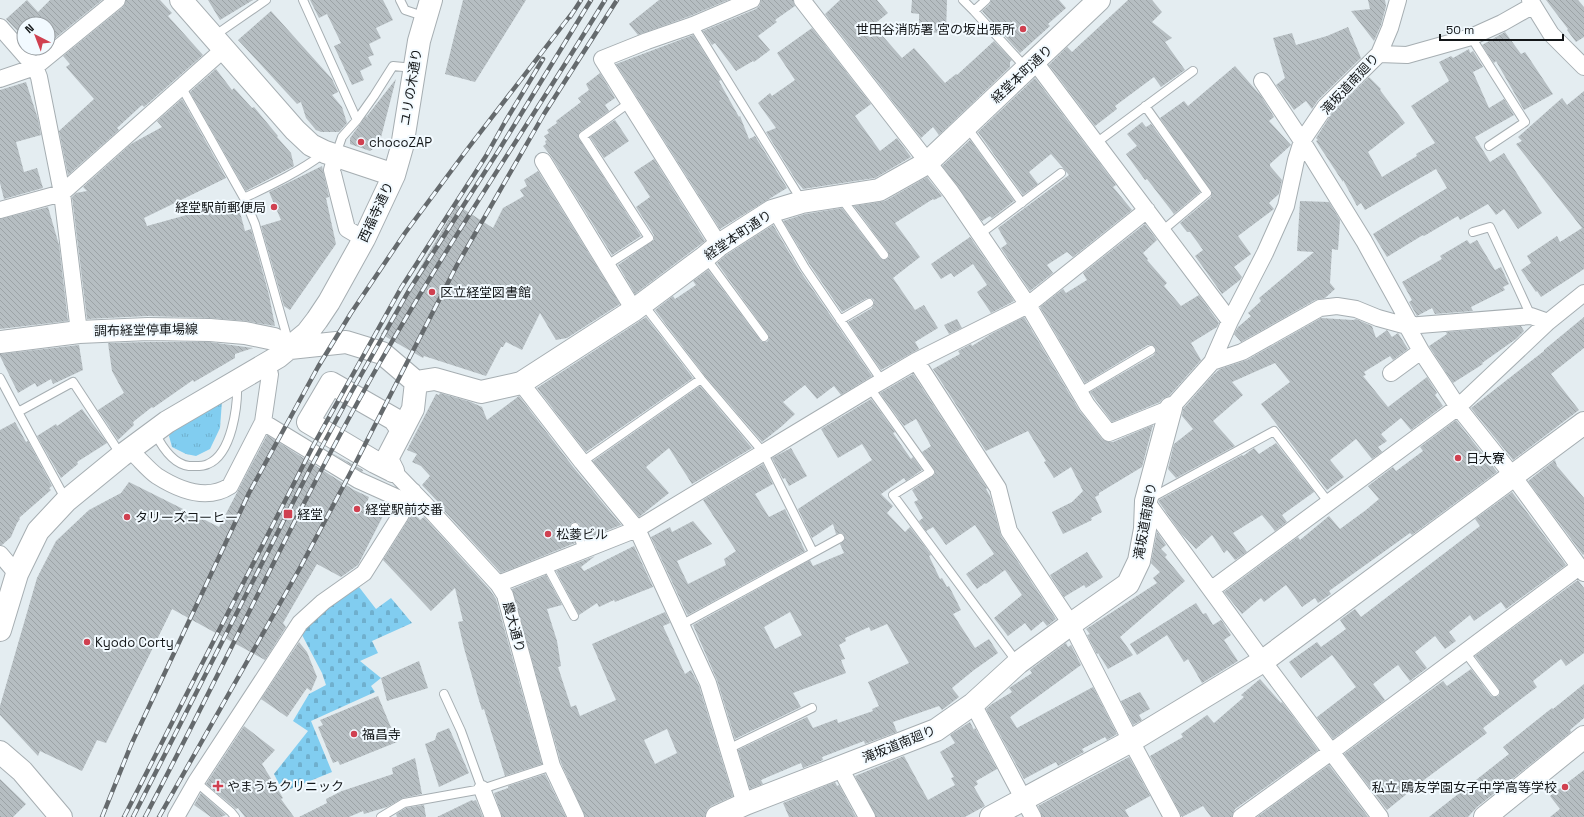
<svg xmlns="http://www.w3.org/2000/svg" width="1584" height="817" font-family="'Space Grotesk','Noto Sans JP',sans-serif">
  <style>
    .grass { fill: url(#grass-tufts) }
    .cemetery { fill: url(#cemetery-stones) }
    .building { fill: url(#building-back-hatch); fill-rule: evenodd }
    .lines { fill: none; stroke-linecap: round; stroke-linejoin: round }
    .lane-casing { stroke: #a6aeb2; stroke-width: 10 }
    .street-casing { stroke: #a6aeb2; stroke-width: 18 }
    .secondary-casing { stroke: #a6aeb2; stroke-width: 24 }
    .lane { stroke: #fff; stroke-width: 8 }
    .street { stroke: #fff; stroke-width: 16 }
    .secondary { stroke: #fff; stroke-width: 22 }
    .rail-casing { stroke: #656a6d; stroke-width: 4.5 }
    .rail { stroke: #f2faff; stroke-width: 3; stroke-dasharray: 9; stroke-linecap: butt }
    .poi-dot { fill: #d04050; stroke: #f2faff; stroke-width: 1.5 }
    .labels { text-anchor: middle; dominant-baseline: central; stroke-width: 4; stroke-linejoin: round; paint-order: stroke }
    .poi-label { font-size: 13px; fill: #131618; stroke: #f2faff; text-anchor: start }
    .street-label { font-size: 13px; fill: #131618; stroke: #f2faff }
  </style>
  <defs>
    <pattern id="grass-tufts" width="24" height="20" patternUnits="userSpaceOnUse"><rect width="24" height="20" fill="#81cdf0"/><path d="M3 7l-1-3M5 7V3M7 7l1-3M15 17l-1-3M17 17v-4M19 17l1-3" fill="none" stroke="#6fafcd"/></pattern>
    <pattern id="cemetery-stones" width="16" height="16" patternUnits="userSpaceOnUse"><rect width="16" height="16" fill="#81cdf0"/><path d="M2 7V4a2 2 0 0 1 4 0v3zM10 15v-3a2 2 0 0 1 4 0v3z" fill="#6fafcd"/></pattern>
    <pattern id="building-back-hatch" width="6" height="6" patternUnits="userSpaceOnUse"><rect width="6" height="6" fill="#b6bec2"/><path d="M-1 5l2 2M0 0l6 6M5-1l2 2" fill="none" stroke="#9ca3a6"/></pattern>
  </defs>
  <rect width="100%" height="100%" fill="#e4edf1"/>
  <path class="grass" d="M222,401L220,428L210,449L196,456L186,454L172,447L169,436L174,428Z"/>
  <path class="cemetery" d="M359,587L376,609L391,598L412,623L372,641L378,653L360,661L381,678L371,686L375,692L311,721L332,772L283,792L274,774L308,731L293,721L309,694L326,685L322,673L301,633L320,613Z"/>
  <path class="building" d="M27,0L38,12L50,0H102L48,44V24H24V38L6,19Z
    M126,0H160L172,13L168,16L203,55L144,107L142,105L117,128L119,130L68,175L59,131L94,99L66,67L70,64L63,56L123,7Z
    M208,0H253L220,20Z
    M310,0H383L393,20L376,28L381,38L369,44L374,55L368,57L372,65L360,71L364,80L352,85L334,46L341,43L327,14L319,18Z
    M463,0H526L475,82L445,74Z
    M659,0H728L690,16L638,35L629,24Z
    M761,0H793L795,6L775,20L777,22L758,36L770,50L754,62L753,61L736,71L715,43L712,45L703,31L756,9L760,5Z
    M840,0H877L888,13L873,25L902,58L914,48L945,83L956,74L957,75L994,41L1012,60L1010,62V67L939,135L933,127L921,138L825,14Z
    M912,0H947L946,33L919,32V14L911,13Z
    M991,0H1059L1066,8L1048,24L1050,26L1020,53L982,11L990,4Z
    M1128,0H1152L1162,12L1152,22L1172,38L1165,42L1185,70L1161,87L1154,77L1115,106L1117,109L1095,126L1049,65L1067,47L1072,52Z
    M1368,0H1385L1386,6L1381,25L1374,41L1351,11L1370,9Z
    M1546,0H1578L1584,7V37L1576,42L1567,30L1568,29Z
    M271,11L332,79L338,92L332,95L342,107L347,123L339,132H321L316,130L306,118L301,102L297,104L238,40Z
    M1348,27L1361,58L1318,100L1312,109L1306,101L1294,110L1276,85L1285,78L1273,38L1292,33L1296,45L1327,36Z
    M812,28L871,104L855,116L880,151L897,138L911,157L875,178L803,189L797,182L766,132L776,128L758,103L770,93L772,96L795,80L777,53Z
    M1505,32L1521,54L1525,52L1553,94L1524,110L1496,61L1494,63L1493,62L1482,45Z
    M693,35L721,80L719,81L720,83L739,117L740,116L749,139L755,136L787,188L720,229L616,64Z
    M1469,49L1470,53L1473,51L1483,67L1473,72L1489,108L1504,99L1514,115L1475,137L1490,162L1504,153L1542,213L1518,229L1504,209L1496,215L1488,204L1460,220L1458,216L1424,236L1423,235L1387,257L1373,234L1447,188L1436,169L1365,210L1361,203L1357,206L1343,180V182L1316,141L1318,140L1316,138L1332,113L1369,77L1381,89L1380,90L1405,123L1368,152L1382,177L1417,156L1416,154L1435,143L1411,106L1449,81L1439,62L1451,56L1453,58Z
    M1235,66L1261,96L1274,117L1269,121L1291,145L1270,164V166L1282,180L1279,194L1269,203L1274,209L1238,236L1251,254L1234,267L1242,277L1240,280L1222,294L1195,256L1203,250L1190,232H1187L1180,223L1211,197L1212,192L1160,118L1184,101L1188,106Z
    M216,69L232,90L234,88L252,108L254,107L278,136L277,137L291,153L294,166L246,191L190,92Z
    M600,73L615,98L605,105L609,111L580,132L578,137L641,236L612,255L551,156L543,146L546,144L545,141L547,140L544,136L549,133L547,130L557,123L556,121L581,102L578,98L589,90L586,84Z
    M1035,78L1116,185L1113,187L1132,210L1073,257L1067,252L1047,265L1053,273L1030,291L1001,248L1007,244L998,228L1069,175L1051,154L1029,172L1038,184L1023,195L978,132Z
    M396,79L379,145L370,151L350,144V138L366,116L368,118L367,116Z
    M26,82L38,119L41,135L16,142L24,172L37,168L43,188L4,199L0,183V90Z
    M1584,91V269L1541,297L1537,291L1536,292L1521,270L1531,263L1527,256L1557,236L1560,242L1582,228L1516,144L1522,141L1518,137L1562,98L1567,105Z
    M182,99L226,178L144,218L147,226L237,201L245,231L251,229L269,295L275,326L246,321L210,318L148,316L87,319L72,197L76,193L87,191L83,187L131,144L162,127L157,121Z
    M615,120L629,141L604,158L590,137Z
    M1142,122L1146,127L1151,124L1200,192L1174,214L1147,179L1145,180L1126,154L1137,146L1127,134Z
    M970,140L1014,201L992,218L990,216L982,221L942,166Z
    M654,159L705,241L635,294L618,265L654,240V235L636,207L650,197L634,172Z
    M322,166L329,197L326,198L336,244L290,310L284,306L261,226L281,220L269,192Z
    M538,171L620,304L567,338L556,340L540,313L522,350L506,342L503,347H501L486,376L424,356L423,358L381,334L457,205L493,228L503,208L524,196L520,190L527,186L524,180Z
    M927,177L942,196L934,200L933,199L895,223L920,257L893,278L915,310L924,305L938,328L915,342L919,349L881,370L848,322L872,308L874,303V300L871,298H867L842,312L810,265L783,221L805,214L842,208L880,258L885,260L889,257L888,252L854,206L885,201Z
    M1300,201L1329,202L1340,220L1338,250L1332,249L1330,283L1335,289L1325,298L1315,300L1241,342L1234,334L1238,327L1251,316L1248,313L1261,301L1259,298L1314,252L1297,251Z
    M48,207L59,245L68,321L0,329V219Z
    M1145,224L1157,240L1143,253L1148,259L1147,260L1167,283L1164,286L1181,306L1199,295L1219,323L1217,327L1191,343L1201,360L1169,396L1162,399L1160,402L1112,422L1090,392L1154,355L1156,350L1155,347L1151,345H1148L1085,383L1040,307L1063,289L1066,293L1087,280L1083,273Z
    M773,225L800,271L872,376L841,395L834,386L817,399L805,385L783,402L795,414L782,426L762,442L705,376L655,310L673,296L675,299L696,285L693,281L708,270L760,340L762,342H767L769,339L768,334L717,263L726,255Z
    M970,237L1014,301L991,313L977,292L987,285L973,264L954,277L951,273L941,279L931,264Z
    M1467,240L1470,244L1477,240L1495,270L1501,267L1509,284L1503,287L1505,290L1471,307L1473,311L1435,314L1432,308L1417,316L1409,302L1412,300L1402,282L1442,259L1440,256Z
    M646,317L693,378L586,452L537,388Z
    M1024,317L1079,410L1102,439L1107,442H1113L1153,425L1142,467L1099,493V495L1095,497L1102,512L1091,518L1092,520L1063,534L1052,512L1072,502L1083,491L1071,467L1054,478L1044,462L1046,461L1028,431L986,451L933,369L960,354L958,351L971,344L972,346L991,334Z
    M1584,317V348L1551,374L1579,410L1513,460L1471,408L1544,351V350Z
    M1321,318L1353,320L1356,319L1372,326L1376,338L1387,330L1392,337L1398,333L1408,349L1393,360L1390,356L1364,372L1366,375L1363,376L1388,407L1427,377L1437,393L1435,395L1443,406L1411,430L1401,418L1381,434L1387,441L1378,447L1382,452L1372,459L1356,439L1330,460L1344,477L1327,490L1261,404L1290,382L1275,363L1232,382L1243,395L1213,421L1235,446L1176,478L1168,469L1174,444L1193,429L1182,416L1183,409L1213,375L1220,369L1247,360Z
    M957,319L962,328L949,334L944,325Z
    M1521,326L1524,331L1516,339L1482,363L1483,364L1453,383L1429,346L1447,334L1446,332Z
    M148,342H209L253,348L235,354V358L194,382L193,380L153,408L152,407L133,422L134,425L118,440L98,410L124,393L112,371L108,343Z
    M79,345L83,370L53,384L51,379L37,387L35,383L18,393L0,356V354Z
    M913,374L987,488L986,489L990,496L1001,536L1056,619L1047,626L1043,621L1031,631L1025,623L1008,636L994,618L1022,595L1005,570L986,584L985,583L977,589L966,574L994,554L975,525L946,545L933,527L926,531L919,521L923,518L914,502L918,500L912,490L935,474L934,469L922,452L931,446L916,419L904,426L880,393Z
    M700,386L752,448L692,484L669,448L646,467L669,493L639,517L593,461Z
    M440,393L471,402L482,407L487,420L519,396L574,468L621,525L585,539L579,523L573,522L571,524L570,528L575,543L501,573L438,504L439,503L422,485L430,476L421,466L412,462L417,454L407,450L436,394L439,395Z
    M871,399L895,432L893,433L911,459L913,457L922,470L906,481L904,478L881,494L893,506L887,513L905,532L910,527L931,555L929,556L940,579L942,578L947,587L949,586L961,610L953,614L975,648L989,639L998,653L974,670L952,688L959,697L942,710L939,706L893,722L897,732L865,744L864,741L822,757L823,760L803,768L801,763L761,780L763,784L750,789L738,750L807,717L813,728L837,719L838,723L873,711L872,709L879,706L868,682L909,663L887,624L871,631L869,627L845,638L846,641L839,645L845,659L841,660L846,673L793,693L801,707L735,739L717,680L693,625L810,560L813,566L844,553L840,544L845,539L843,534L840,533L836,534L833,524L812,538L798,509L872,460L862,444L838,458L821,429ZM790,612L802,635L775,649L764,627Z
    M82,409L107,443L77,462L78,464L61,478L37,436L56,424L57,426Z
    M1456,420L1497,472L1412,535L1410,533L1371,561L1329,591L1331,594L1318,603L1315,598L1302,607L1286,585L1264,602L1261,598L1242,614L1224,592L1298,537L1300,540L1329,516L1340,529L1366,510L1379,499L1368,486L1393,467L1396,471L1423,451L1420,447Z
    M15,422L26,442L28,441L52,486L49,488L51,490L19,518L20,519L17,523L11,537L2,545H0V430Z
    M267,435L354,490L369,497L366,505L384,514L358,565L341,577L317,564L283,623L286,627L265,660L172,609L106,743L97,740L82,771L40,751L38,756L0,715V706L37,578L56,541L89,510L121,493L129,482L219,527Z
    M1276,443L1314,492L1282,515L1287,522L1275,531L1262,515L1233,533L1247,552L1235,560L1227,550L1224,553L1212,535L1196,549L1180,532L1159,502V500L1242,455L1243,456L1254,448L1259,454Z
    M791,448L807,476L789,486L785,478L783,479L772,458Z
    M332,453L363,470L362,472Z
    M1555,460L1557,466L1584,498V554L1583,555L1528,481Z
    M763,464L773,484L755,494L769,517L785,509L805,551L688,615L687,614L651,537L670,527L672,532L693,521L712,544L677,561L688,584L726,565L724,559L736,551L703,500Z
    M1512,492L1566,565L1506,609L1501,602L1474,621L1470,615L1449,632L1456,641L1445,649L1435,636L1415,652L1427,668L1410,681L1398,665L1373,684L1385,700L1333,739L1317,717L1356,687L1332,655L1301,678L1289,662L1317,642L1321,647L1346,629L1340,620L1355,609L1361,617L1480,526L1475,519Z
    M415,513L420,520L424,517L490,590L496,599L542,764L505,776L484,709L482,710L478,697L464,648L458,622L463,621L455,588L431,611L383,560L410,517Z
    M1157,532L1166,545L1161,549L1167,555L1165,557L1185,581L1120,637L1133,655L1108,669L1098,653L1097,654L1087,635L1090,634L1086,629L1157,583L1153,578L1160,572L1151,563Z
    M634,546L653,587L615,602L614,600L599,607L597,603L579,615L556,571L595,556L581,567L584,571Z
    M1087,552L1103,577L1086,588L1084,585L1064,597L1050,575Z
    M546,575L562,605L547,609L557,641L561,666L558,667L571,707L576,705L580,716L616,700L592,644L665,612L670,623L663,626L685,674L691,670L699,686L733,796L711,806L707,810L705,817H585L561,763L512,589ZM667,729L677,753L655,764L644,740Z
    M1578,580L1584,588V653L1566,666L1561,659L1533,681L1537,687L1483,728L1487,733L1424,780L1387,810L1344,754L1443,681L1447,686L1471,669L1491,696L1495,697L1499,696L1500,692L1499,689L1475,656Z
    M1196,603L1203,614L1206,613L1213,625L1221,620L1222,621L1231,635L1224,640L1238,661L1202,683L1188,659L1184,662L1167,635L1137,655L1130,644Z
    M299,642L307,652L317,677L311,691L307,688L287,717L261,699Z
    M1066,643L1068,647L1071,645L1081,665L1010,717L1017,728L1093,687L1117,734L1107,740L1105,737L1082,749L1084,752L1058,766L1056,762L1024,779L986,709L992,704L1012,692L1009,688L1032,673L1030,670Z
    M419,661L428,688L387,701L381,678Z
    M1260,679L1281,703L1282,702L1318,750L1235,809L1232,817H1211L1203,806L1182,817L1150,756L1183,737L1181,734L1207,715L1214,723L1244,697L1241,695Z
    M1584,684V718L1570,730L1571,732L1477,807L1468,817H1429L1509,754L1503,747L1552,708L1553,709Z
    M1140,692L1150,709L1139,715L1142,720L1133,725L1121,701Z
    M378,696L397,742L340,765L338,761L333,763L318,727L323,725L320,720Z
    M970,722L974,730L975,728L997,769L976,781L978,784L974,787L985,806L965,817H876L855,776L904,756L928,800L955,785L951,778L954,777L940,752L955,743L950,735Z
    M244,726L275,750L262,764L283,798L281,799L294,817H245L238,808L236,809L206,784Z
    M449,728L469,773L439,787L425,744L435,740L437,733Z
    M1129,757L1150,796L1125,810L1129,817H1042L1038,806Z
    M415,758L422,794L403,798L387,807L364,814L363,811L349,817H299L327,803L326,799L342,791L393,774L392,768Z
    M1329,765L1368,817H1257Z
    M1584,770V817H1550L1560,809L1550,796Z
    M545,774L566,817H502L494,793L508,788V786Z
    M0,779L26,804L13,817H0Z
    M835,782L837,786L839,785L856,817H789L783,803Z
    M201,793L226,815L221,817H211L194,805Z
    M472,800L473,801L476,800L483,817H437Z
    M424,805L426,817H397L396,814L406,808Z"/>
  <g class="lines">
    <defs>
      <path id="lane" d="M303,0L357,120
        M400,0L405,10L426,17
        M963,0L974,11
        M986,0L974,11L1026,68
        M693,25L802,201
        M214,36L266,0
        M1471,37L1525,122L1489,146
        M182,88L244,198L255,224L289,344
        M1145,106L1207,193L1162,231
        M967,127L1022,203
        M1096,143L1193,71
        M336,154L342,137L357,120L374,96L393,66L414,68
        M244,198C271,185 299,172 323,154
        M841,198L884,255
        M772,212L805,268L882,381
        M1473,232L1490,227L1531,316
        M980,234L1061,173
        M706,258L764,337
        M607,265L649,238L583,136L629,103
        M643,304L701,379L763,452L813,552
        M840,320L869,303
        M0,378L18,412L73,382L121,455
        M870,388L930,472L893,495L1017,662
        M1080,392L1151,350
        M18,412L66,500
        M155,433C162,447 173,464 189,466C195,466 202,467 208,464C232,454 238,406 237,383
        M582,462L701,379
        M1151,498L1274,431L1329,503
        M575,527L583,550
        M546,564L574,616
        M681,625L840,538
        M1465,652L1495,692
        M444,694L461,731L482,789
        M728,749L812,708
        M196,782L231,812L235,817
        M381,817L404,803L482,789L552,766"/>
      <path id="street" d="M802,0L951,192L1028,305L1087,405L1109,433L1171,408L1212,362L1230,321L1265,253L1286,206L1296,160L1302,141L1325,107L1379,54L1390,28L1398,0
        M1530,0L1551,34L1584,67
        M0,27L35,67L39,77L62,193L79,332
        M1379,54L1407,55L1471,37L1502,23L1532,6
        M1035,62L1230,321
        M0,79L35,67L117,0
        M1262,81L1302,141L1364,241L1411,326
        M336,155L332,170L347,229L364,239
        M543,161L634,310
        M0,210L62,193L224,49
        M719,245L602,59L647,41L693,25L752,0
        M1407,326L1421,351L1458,407L1513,476L1584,573
        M916,361L998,488L1009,531L1071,624L1131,741L1172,817
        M1212,362L1242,352L1320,308L1337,306L1356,309L1378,318L1407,326L1531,316L1548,322
        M1391,373L1421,351
        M521,383L582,462L637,529L708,683L745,804
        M263,422L270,374
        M137,457C143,463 150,471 157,476C179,490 207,501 230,486L263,422L358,480L398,498
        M393,471L423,502L498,584L505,595L552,766L576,817
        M1146,501L1263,661L1380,817
        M0,554L17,574
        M498,584L637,529L870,388L916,361L1028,305L1147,210
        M1212,589L1458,407L1548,322L1584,293
        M973,704L1033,817
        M840,768L867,817
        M482,789L493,817
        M176,817L196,782L300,623L323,602L364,573L400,516L413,491
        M1241,817L1331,752L1579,567"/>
      <path id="secondary" d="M181,0L295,130L311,145L325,152L394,175
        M0,342L79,332L148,329L210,330L245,333L274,339L290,348
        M290,348L346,342L382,353L416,382
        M416,382L435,379L481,392L521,383L634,310L705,257L719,245L772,211L802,202L879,190L927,163L1099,0
        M393,471L375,462L308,422L331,383L394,419L402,430
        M393,471L387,459L413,409L416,382
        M0,630L17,574L38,531L66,501L121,456L167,422L278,357L307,333L317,320L329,302L364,239L394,175L402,147L419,41L431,0
        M0,752L22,771L61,817
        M717,817L745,804L936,730L973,704L1018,663L1071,624L1128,584L1139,561L1145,529L1146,501L1171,408
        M991,817L1131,741L1263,661L1584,423
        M1485,817L1584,737"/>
    </defs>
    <use href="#lane" class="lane-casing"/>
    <use href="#street" class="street-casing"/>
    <use href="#secondary" class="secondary-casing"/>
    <use href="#lane" class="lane"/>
    <use href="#street" class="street"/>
    <use href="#secondary" class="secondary"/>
    <defs>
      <path id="rail" d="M570,17L581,0
        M102,817L131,745L249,493L318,367L351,313L405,233L469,147L573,12
        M124,817L313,446L401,288L486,156L505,122L543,59
        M133,817L311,467L352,391L408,292L499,150L591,0
        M145,817C224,667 295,512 379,364C450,240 530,122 605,0
        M159,817L300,568L354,466L457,265L544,114L617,0"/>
    </defs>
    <use href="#rail" class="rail-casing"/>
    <use href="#rail" class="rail"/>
  </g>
  <g class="poi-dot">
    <circle cx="1023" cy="29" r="4"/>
    <circle cx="361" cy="142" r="4"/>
    <circle cx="274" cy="207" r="4"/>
    <circle cx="432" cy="292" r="4"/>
    <circle cx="1458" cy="458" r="4"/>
    <circle cx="357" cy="509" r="4"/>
    <rect x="283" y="509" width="10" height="10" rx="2"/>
    <circle cx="127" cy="517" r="4"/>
    <circle cx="548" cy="534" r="4"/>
    <circle cx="87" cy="642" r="4"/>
    <circle cx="354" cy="734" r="4"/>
    <path d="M216 780h4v4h4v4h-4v4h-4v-4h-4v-4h4z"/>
    <circle cx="1565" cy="787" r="4"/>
  </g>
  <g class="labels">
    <g class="poi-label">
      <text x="1015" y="29" text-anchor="end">世田谷消防署 宮の坂出張所</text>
      <text x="369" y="142">chocoZAP</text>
      <text x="266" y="207" text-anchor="end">経堂駅前郵便局</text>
      <text x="440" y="292">区立経堂図書館</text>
      <text x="1466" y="458">日大寮</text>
      <text x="365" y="509">経堂駅前交番</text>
      <text x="297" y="514">経堂</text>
      <text x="135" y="517">タリーズコーヒー</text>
      <text x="556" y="534">松菱ビル</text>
      <text x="95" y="642">Kyodo Corty</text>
      <text x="362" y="734">福昌寺</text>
      <text x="227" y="786">やまうちクリニック</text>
      <text x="1557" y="787" text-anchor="end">私立 鴎友学園女子中学高等学校</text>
    </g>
    <g class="street-label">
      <text transform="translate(1022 74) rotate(-43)">経堂本町通り</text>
      <text transform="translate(1350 84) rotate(-47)">滝坂道南廻り</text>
      <text transform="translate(411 87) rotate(-81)">ユリの木通り</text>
      <text transform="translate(376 212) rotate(-65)">西福寺通り</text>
      <text transform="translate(738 235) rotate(-34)">経堂本町通り</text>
      <text transform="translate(146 330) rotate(-1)">調布経堂停車場線</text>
      <text transform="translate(1145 521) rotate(-80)">滝坂道南廻り</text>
      <text transform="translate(514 627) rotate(75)">農大通り</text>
      <text transform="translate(899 744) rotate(-22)">滝坂道南廻り</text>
    </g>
  </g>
  <g transform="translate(36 36) rotate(318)"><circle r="19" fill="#f2faff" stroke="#999fa3"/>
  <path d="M0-3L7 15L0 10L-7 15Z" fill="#d04050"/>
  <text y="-6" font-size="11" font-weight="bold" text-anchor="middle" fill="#131618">N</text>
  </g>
  <path d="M1440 34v6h123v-6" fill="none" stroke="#131618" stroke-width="2"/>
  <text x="1446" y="34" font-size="12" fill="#131618" stroke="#f2faff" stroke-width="3" paint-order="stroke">50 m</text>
</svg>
